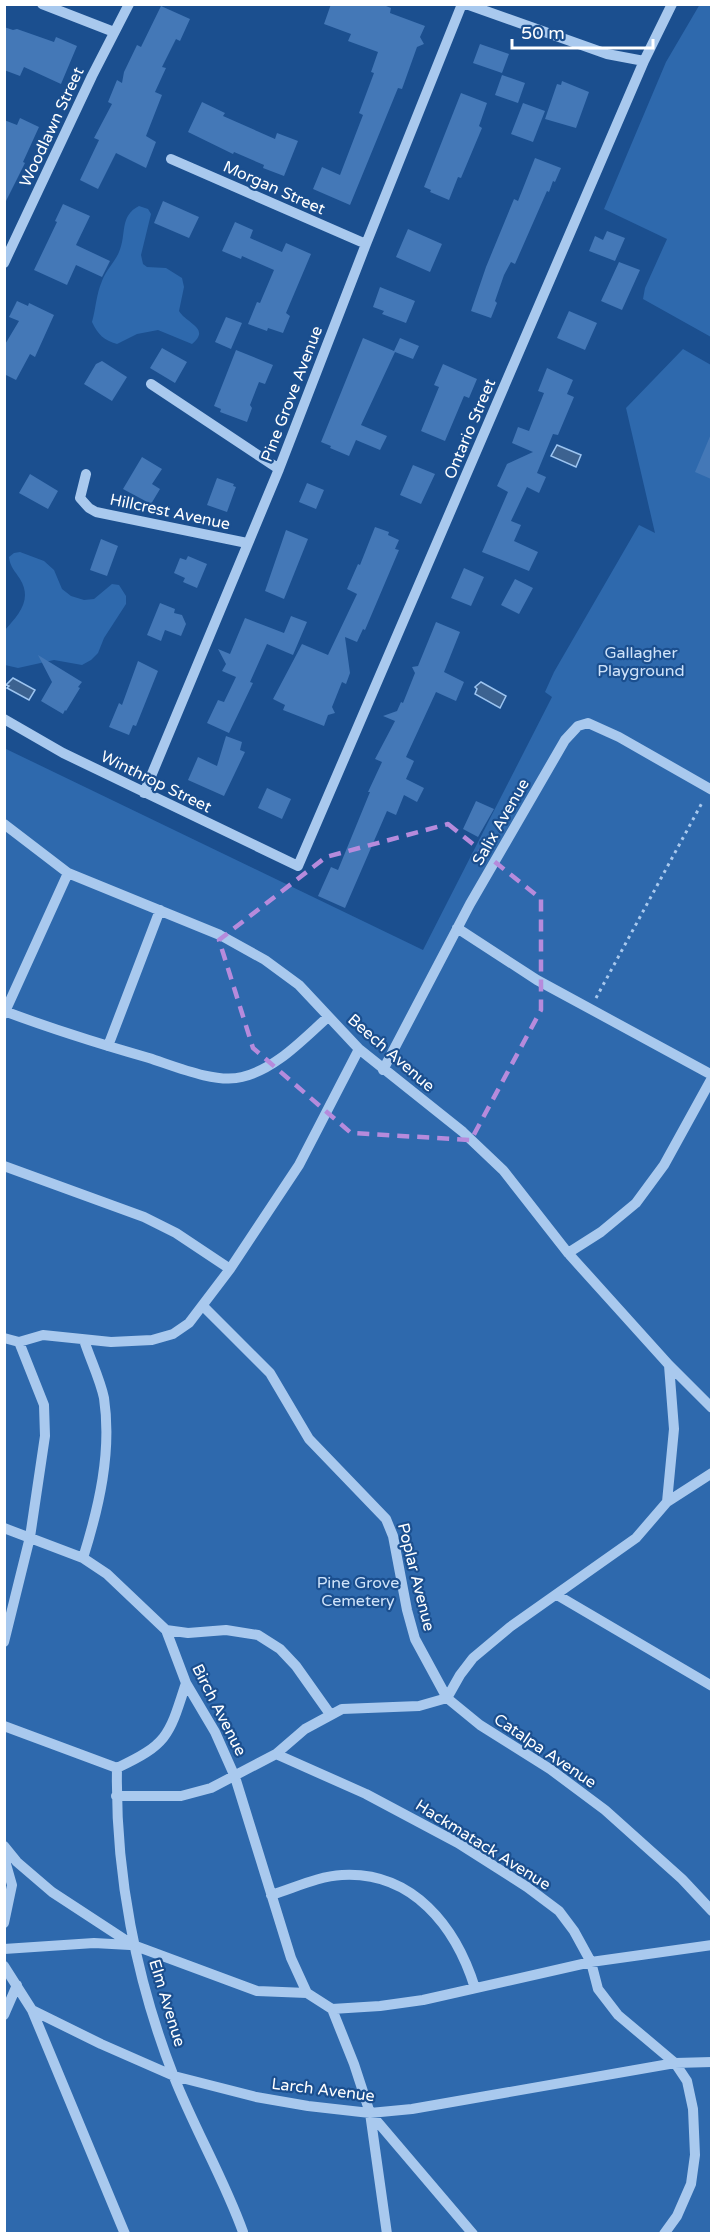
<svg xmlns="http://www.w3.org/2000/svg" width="716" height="2238" font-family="'Varela Round',sans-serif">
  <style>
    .green { fill: #2e69ad }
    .water { fill: #3c6290; stroke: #9cc4f0; stroke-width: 1.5 }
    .building { fill: #4478b7 }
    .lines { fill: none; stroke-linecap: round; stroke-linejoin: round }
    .path { stroke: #a9c9ee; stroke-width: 3; stroke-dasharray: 3 4.5; stroke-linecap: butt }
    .minor { stroke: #a9c9ee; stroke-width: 10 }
    .marked { fill: none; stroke: #b68bdc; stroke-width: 4.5; stroke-dasharray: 12 8; stroke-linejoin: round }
    .labels { text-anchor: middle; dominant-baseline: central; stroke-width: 4.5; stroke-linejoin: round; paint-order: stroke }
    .street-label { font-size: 16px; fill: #fff; stroke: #1b4f8f }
    .park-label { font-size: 16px; fill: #cfe3fa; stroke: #1b4f8f }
  </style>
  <rect width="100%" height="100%" fill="#1b4f8f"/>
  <path class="green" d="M700,4L712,5L711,337L643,299L645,288L667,239L604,209L666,62Z
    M139,206L148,209L151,214L141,255L143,264L147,267L166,268L182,278L184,287L179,311C187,324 211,328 192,344L158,330L137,334L117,344C104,340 98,335 92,322C96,308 96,295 102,281C106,270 115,262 119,252C127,234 119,216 139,206Z
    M683,349L711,365V2233H5L4,748L423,950L552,697L545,692L554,672L639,525L655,533L626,408Z
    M20,552L44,561L54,570L62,589L71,596L84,600L94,599L112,584L119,585L126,596V604L104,638L98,653L91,660L82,665L54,660L18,668L5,665V630C18,615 33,600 20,579C15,571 10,567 9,557L14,553Z"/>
  <path class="water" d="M557,445L581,455L576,467L551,456Z
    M13,678L35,690L29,700L7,688L9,686L6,685Z
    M481,682L506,696L500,708L475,694L477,689L475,687Z"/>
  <path class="building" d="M331,4H381L391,8L390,13L425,26L420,37L424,44L417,47L402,89L398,88L350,205L313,189L322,167L340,175L363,115L359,113L374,73L371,72L378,52L348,41L351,34L324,24Z
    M161,6L190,19L180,41L176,39L162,67L166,68L155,92L162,95L146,136L156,142L146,168L116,153L98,189L80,180L99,140L94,138L112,104L108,102L117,80L122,83L124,72L137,45L141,47Z
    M4,27L13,30L17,29L54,42L56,37L77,46L61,84L24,67L20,76L4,70Z
    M480,44L509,54L502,73L473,63Z
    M502,75L525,83L518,103L495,95Z
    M562,81L589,92L576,128L545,119L557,84L561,85Z
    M461,93L487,103L479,126L482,128L461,178L458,177L449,200L430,192L431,190L424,187Z
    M202,102L225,113L223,116L275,139L277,133L298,141L284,176L263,168L264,165L234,152L233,154L188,132Z
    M523,103L545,111L533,142L511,134Z
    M20,118L39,127L23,162L25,163L4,205V120L17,125Z
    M535,158L561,168L555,182L553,181L549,192L547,191L515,264L511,262L504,275L495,301L497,303L491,318L471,311L486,267L514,199L518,201Z
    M163,201L199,217L189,238L154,223Z
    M63,204L90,216L76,245L110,261L102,277L76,265L67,285L34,270L57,222L55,221Z
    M235,222L253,230L250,238L282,252L286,243L311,254L286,313L290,316L283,333L268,328L267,331L248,324L257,302L260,303L274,270L242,256L241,259L222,251Z
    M408,229L442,244L430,272L396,257Z
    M607,231L625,238L615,261L589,251L595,236L603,240Z
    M619,262L640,270L622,310L601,301Z
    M380,287L415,301L406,323L382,314L384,311L373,307Z
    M17,301L28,306L29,303L54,315L35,357L30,354L16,380L4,374V346L19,321L9,317Z
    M569,311L597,323L585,350L557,338Z
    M226,317L242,323L231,349L215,342Z
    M363,338L394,351L400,338L419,346L413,359L395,352L361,425L387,436L380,450L356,440L349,456L330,448L331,446L321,442Z
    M162,348L187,362L175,383L150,368Z
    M236,350L273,365L265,384L259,382L250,405L252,408L247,422L220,412L221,409L214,406Z
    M102,361L127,377L112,401L84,384L96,364Z
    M443,364L477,379L469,398L464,396L445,441L421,431L439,387L434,385Z
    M547,368L573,380L567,394L574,397L558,435L553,434L537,473L546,477L539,493L527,487L511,521L521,525L514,541L538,552L529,571L482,552L508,492L497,486L507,464L533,452L512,443L518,427L529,431L544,393L538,391Z
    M711,434V479L695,472Z
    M142,457L162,469L152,484L160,489L151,504L123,489Z
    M413,465L435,474L421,504L400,495Z
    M30,474L58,491L48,509L19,493Z
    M217,478L234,484L233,486L236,487L227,512L207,505Z
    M307,483L324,490L316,509L299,502Z
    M375,527L389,532L388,535L399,540L395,549L399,550L365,630L363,629L357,642L345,637L350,673L346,684L342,682L332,707L335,713L328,715L324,726L283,710L285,705L273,699L302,644L328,655L357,594L347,589L358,564L360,565Z
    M286,530L308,539L284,599L265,591Z
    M101,539L118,546L107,576L90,570Z
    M188,556L207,564L197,588L183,582L185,578L174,573L180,558L186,560Z
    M464,568L484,577L471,606L451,598Z
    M515,579L533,588L519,614L501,605Z
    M160,603L175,609L174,613L182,615L186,624L181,636L165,630L161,641L147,635Z
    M291,616L307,622L293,655L267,644L250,682L253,683L229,733L207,723L218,700L224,702L236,677L222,671L226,664L218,649L230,654L245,618L284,633Z
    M436,622L460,632L444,672L464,682L456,701L436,692L406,757L414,761L406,779L424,788L417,802L404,795L396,815L387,811L345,908L318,896L331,867L338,870L370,792H368L382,762L375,759L395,721L383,716L397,711L401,702L403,703L415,673L412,667L418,666Z
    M38,655L82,682L78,687L80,688L66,711L65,710L63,714L41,701L52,682Z
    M138,661L158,671L136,726L133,725L129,735L109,727L119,703L122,705Z
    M226,736L242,742L240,750L245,752L224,796L188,780L198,757L217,766Z
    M267,788L291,799L282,819L258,808Z
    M476,801L494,809L478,837L463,829Z"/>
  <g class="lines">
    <path class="path" d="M596,998L703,801"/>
    <path class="minor" d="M42,4L114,32
      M466,4L607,54L644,61
      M171,159L366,244
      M4,263L92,76L129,4
      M151,384L279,469
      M86,474L80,498L89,508L96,512L247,543
      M4,719L63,753L298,866L644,61L672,4
      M144,793L279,469L366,244L462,4
      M4,824L68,873L220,935L265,960L299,985L359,1049L463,1132L503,1170L568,1253L669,1365L712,1408
      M457,928L537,980L712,1075
      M4,1011C52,1029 100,1044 149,1058C174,1066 216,1084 242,1077C276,1069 303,1039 328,1017
      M4,1014L68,873
      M108,1046L160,910
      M383,1070L470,904L565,740L578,726L588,723L619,737L712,790
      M4,1166L144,1217L176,1233L230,1269
      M568,1253L601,1232L636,1203L664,1165L712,1078
      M203,1306L270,1373L309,1439L386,1519L393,1536L407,1610L415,1639L447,1698L480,1725L550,1769L605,1810L682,1879L712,1911
      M4,1338L19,1342L43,1335L111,1342L152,1340L173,1334L189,1323L230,1269L299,1165L359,1049
      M667,1502L674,1429L669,1365
      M4,1528L83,1558L107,1574L166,1630L186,1683L215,1732L235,1777L291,1958L307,1993L332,2009
      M83,1558C99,1507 112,1452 104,1398C100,1379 90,1359 84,1340
      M557,1595L712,1686
      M166,1630L188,1633L226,1630L258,1635L280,1649L296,1666L330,1714
      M4,1642L30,1537L45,1436L44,1405L19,1342
      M447,1698L460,1675L473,1658L510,1627L636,1538L667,1502L712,1473
      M4,1726L117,1768
      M276,1754L366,1794L458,1843L527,1887L559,1911L574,1931L591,1962L598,1989L618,2015L675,2063L687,2081L693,2109L695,2155L691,2184L677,2216L664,2234
      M117,1768C115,1873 136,1980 174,2077C195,2130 224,2179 243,2232
      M117,1768C168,1744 169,1736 186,1683
      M116,1796H181L211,1788L276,1754L305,1729L342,1709L419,1706L447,1698
      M4,1846L17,1862L52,1892L133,1945L257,1991L307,1993
      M4,1857L12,1885L4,1923
      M271,1895C294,1888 319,1876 342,1875C413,1871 456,1927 475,1988
      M4,1949L94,1943L130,1945
      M4,1966L32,2010L125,2234
      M332,2009L380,2006L423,2000L591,1962L712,1945
      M332,2009L354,2064L370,2113L387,2234
      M32,2010L101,2044L174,2076L256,2097L308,2106L370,2113L412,2109L675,2063L712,2062
      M4,2015L17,1985
      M370,2113L473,2234"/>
  </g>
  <path class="marked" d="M448,824L541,899V1010L471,1140L351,1133L253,1048L219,940L326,857Z"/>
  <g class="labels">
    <g class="street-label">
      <text transform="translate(52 127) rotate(-65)">Woodlawn Street</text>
      <text transform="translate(274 188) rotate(24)">Morgan Street</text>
      <text transform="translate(292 394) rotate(-69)">Pine Grove Avenue</text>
      <text transform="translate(470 429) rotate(-67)">Ontario Street</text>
      <text transform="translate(170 512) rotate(12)">Hillcrest Avenue</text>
      <text transform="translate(156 782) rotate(26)">Winthrop Street</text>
      <text transform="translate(501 822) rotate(-60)">Salix Avenue</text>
      <text transform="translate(391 1053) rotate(41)">Beech Avenue</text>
      <text transform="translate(416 1577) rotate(76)">Poplar Avenue</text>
      <text transform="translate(219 1710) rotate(63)">Birch Avenue</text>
      <text transform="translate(545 1751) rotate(34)">Catalpa Avenue</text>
      <text transform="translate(483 1845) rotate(32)">Hackmatack Avenue</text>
      <text transform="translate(167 2003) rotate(73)">Elm Avenue</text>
      <text transform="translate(323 2090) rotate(7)">Larch Avenue</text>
    </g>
    <g class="park-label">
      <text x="641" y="653">Gallagher<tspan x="641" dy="18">Playground</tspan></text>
      <text x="358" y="1583">Pine Grove<tspan x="358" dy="18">Cemetery</tspan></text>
    </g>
  </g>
  <rect width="716" height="2238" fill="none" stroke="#ffffff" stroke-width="12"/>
  <path d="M512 39v9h141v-9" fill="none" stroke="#ffffff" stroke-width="3"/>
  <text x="521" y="39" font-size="18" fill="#ffffff" stroke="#1b4f8f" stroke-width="4.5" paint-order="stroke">50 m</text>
</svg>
